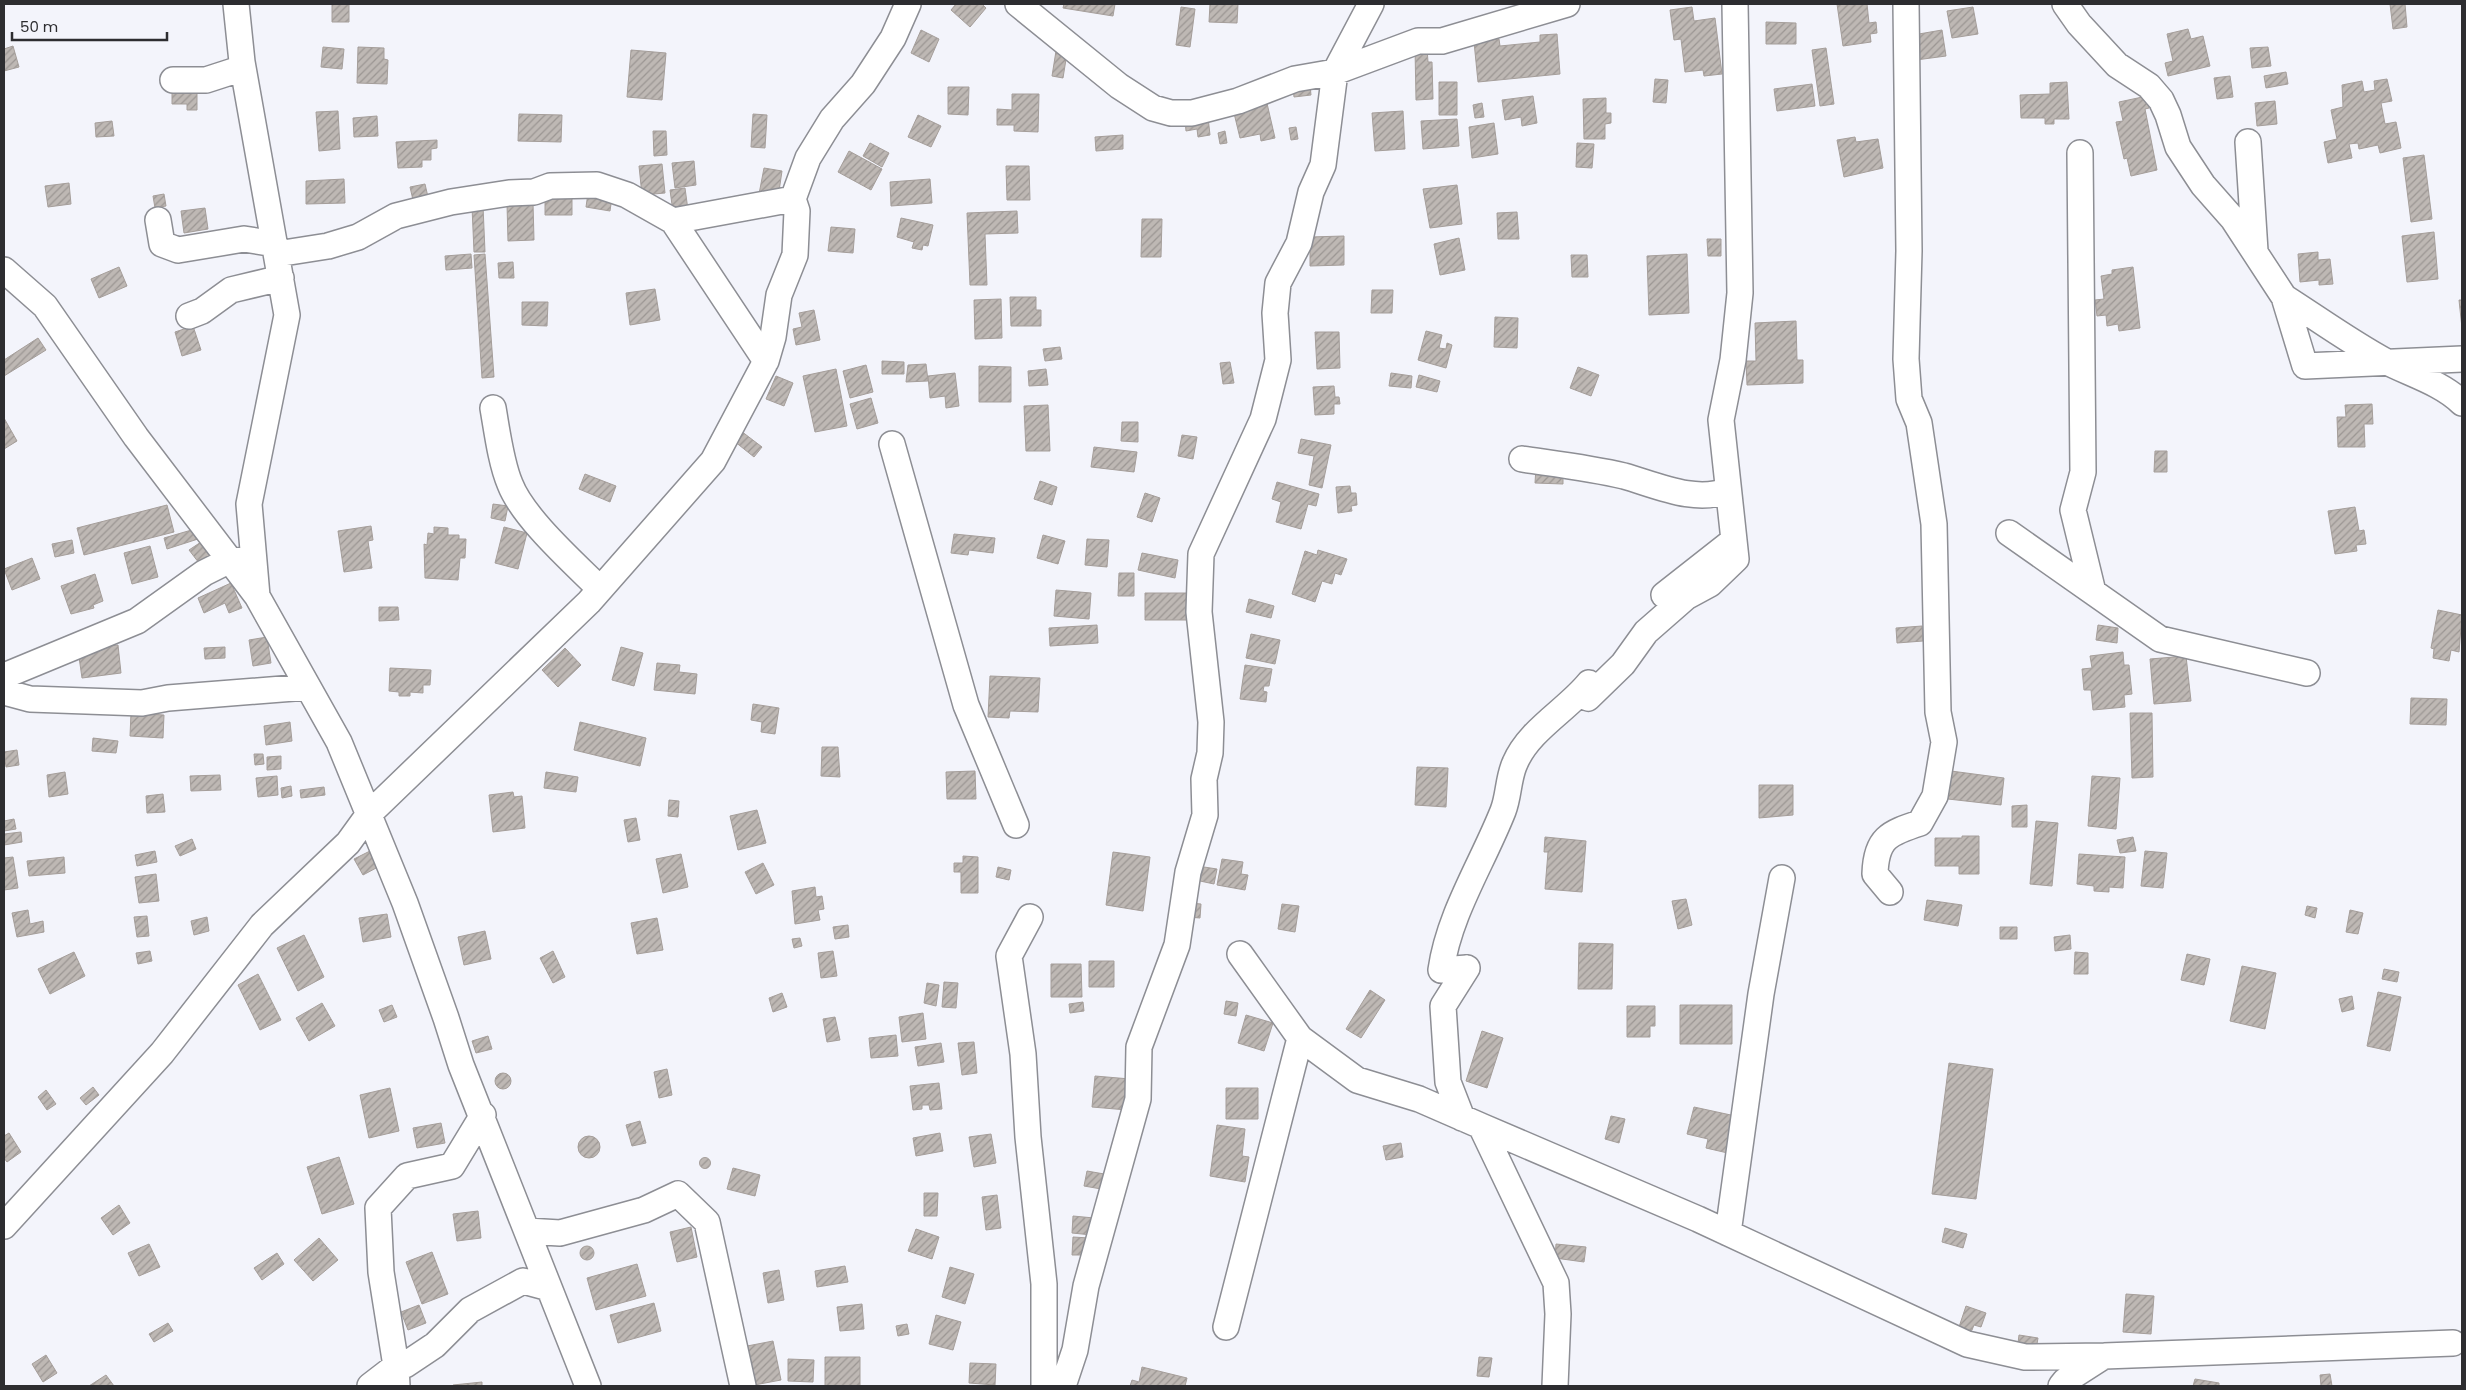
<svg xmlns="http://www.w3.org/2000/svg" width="2466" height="1390" font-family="Poppins,sans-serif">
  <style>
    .building { fill: url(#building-hatch); stroke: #a59e9a }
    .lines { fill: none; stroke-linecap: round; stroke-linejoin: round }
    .minor-casing { stroke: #8d8e94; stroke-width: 28 }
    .minor { stroke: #fff; stroke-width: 25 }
  </style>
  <defs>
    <pattern id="building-hatch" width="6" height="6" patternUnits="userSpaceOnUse" patternTransform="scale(1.25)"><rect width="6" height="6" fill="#beb8b4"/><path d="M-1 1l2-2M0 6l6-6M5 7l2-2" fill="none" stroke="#9b9693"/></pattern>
  </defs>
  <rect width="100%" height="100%" fill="#f3f4fb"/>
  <path class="building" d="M332,4H349V22H332Z
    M956,4H982L986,8L970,27L951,10Z
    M1064,4H1115L1113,16L1063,8Z
    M1210,4H1238L1237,23L1209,22Z
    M1837,4H1867L1869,23L1876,22L1877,33L1870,34L1871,42L1843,46Z
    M2390,4H2405L2407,27L2393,29Z
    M1181,7L1195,9L1190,47L1176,45Z
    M1692,7L1694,21L1715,18L1722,74L1704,76L1703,70L1685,72L1681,39L1674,40L1670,10Z
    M1973,7L1978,34L1952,38L1947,11Z
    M1766,22L1796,23V44H1766Z
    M2188,29L2191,39L2203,36L2210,66L2168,76L2165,63L2173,61L2167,34Z
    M921,30L939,39L929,62L911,53Z
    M1942,30L1946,56L1916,60L1913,35Z
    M1557,34L1560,74L1478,82L1474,42L1499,39L1500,46L1540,42V35Z
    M13,46L19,67L4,71V49Z
    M323,47L344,49L342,69L321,67Z
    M358,47L384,48V59L388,60L387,84L357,83Z
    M2268,47L2271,66L2252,68L2250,48Z
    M1415,48H1427L1428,62H1432L1433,99L1416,100Z
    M1826,48L1834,104L1820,106L1812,50Z
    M631,50L666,53L662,100L627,97Z
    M1056,51L1067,53L1063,78L1052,76Z
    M2286,72L2288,84L2266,88L2264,76Z
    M2230,76L2233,97L2217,99L2214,78Z
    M1655,79L1668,80L1666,103L1653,102Z
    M2387,79L2392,101L2381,103L2385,124L2396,122L2401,148L2380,153L2378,145L2359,149L2358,143L2349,144L2352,158L2328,163L2324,142L2337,139L2331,110L2343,107L2342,85L2362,81L2364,92L2375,90L2374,81Z
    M1439,82H1457V115H1439Z
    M2067,82L2069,119H2054V124H2045V118H2021L2020,95L2050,94V83Z
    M172,83L197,84V110H187V104H172Z
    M1812,84L1815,106L1777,111L1774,89Z
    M1310,85L1311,95L1294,97L1293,87Z
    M948,87H969L968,115L948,114Z
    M1012,94H1039L1038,132L1014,131V125H997V109L1012,110Z
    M1533,96L1537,123L1522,126L1521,117L1505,120L1502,100Z
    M2147,96L2149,108L2145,109L2157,170L2131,176L2127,158L2124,159L2116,122L2123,121L2119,102Z
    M1606,98V113H1611V123L1605,124V139H1584L1583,99Z
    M1266,99L1275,138L1261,141L1260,134L1240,138L1233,109Z
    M2275,101L2277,124L2257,126L2255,103Z
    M1482,103L1484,117L1475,118L1473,105Z
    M338,111L340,149L319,151L316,112Z
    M1403,111L1405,149L1375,151L1372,113Z
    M519,114L562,115L561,142L518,141Z
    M753,114L767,115L765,148L751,147Z
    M918,115L941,126L931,147L908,137Z
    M377,116L378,136L354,137L353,118Z
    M1208,117L1210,135L1198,137L1197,129L1186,131L1185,120Z
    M1457,119L1459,146L1423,149L1421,121Z
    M112,121L114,136L96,137L95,123Z
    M1494,123L1498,154L1472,158L1469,127Z
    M1296,127L1298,139L1291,140L1289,128Z
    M653,131H666L667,155L654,156Z
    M1225,131L1227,143L1220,144L1218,133Z
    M1123,135V149L1096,151L1095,137Z
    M1855,137L1856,142L1878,139L1883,168L1844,177L1837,140Z
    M437,140V148L431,149V160H422V167L398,168L396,142Z
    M870,143L889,153L882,167L863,156Z
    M1577,143L1594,144L1592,168L1576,167Z
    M849,151L882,169L871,190L838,172Z
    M2424,155L2432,219L2411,222L2403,158Z
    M694,161L696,185L675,188L672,163Z
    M662,164L665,193L642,195L639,166Z
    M1006,166H1029L1030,200H1007Z
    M764,168L782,171L778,198L759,194Z
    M344,179L345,203L306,204V181Z
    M930,179L932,203L891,206L890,182Z
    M69,183L71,204L48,207L45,186Z
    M425,184L428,197L413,200L410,187Z
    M1457,185L1462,224L1430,228L1423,189Z
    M685,188L688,210L673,212L670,190Z
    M572,193V215H545V194Z
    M588,193L612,197L610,211L586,207Z
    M164,194L166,206L155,208L153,196Z
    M533,203L534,240L508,241L507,204Z
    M483,206L485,252H474L472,207Z
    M205,208L208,229L184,233L181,211Z
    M1017,211L1018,233L985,234L987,285H970L967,213Z
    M1517,212L1519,239H1498L1497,213Z
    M901,218L933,225L928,246L923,245L922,250L912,248L914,242L897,237Z
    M1142,219H1162L1161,257H1141Z
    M831,227L855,229L853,253L828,251Z
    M2434,232L2438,279L2407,282L2402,236Z
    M1344,236V265L1310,266V237Z
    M1459,238L1465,270L1440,275L1434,244Z
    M1707,239H1721V256H1708Z
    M2318,252V260L2330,259L2333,284L2319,285V280L2300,282L2298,254Z
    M471,254L472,268L446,270L445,256Z
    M485,254L494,377L482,378L474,255Z
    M1687,254L1689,313L1649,315L1647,256Z
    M1571,255H1587L1588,277H1572Z
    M513,262L514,278H499L498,263Z
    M119,267L127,286L99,298L91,279Z
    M2133,267L2140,328L2119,331L2118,324L2107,326L2106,315L2097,316L2095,300L2104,299L2101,276L2112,274V270Z
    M655,289L660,320L630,325L626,293Z
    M1372,290H1393L1392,313H1371Z
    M1010,297H1036V310H1041V326H1011Z
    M1001,299L1002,338L975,339L974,300Z
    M2459,300H2462V328Z
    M522,302H548L547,326L522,325Z
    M814,310L820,340L796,345L793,329L802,327L799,313Z
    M1495,317L1518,318L1517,348L1494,347Z
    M1796,321L1797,360H1803V383L1747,385L1746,361H1756L1755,323Z
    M193,326L201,350L182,356L175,332Z
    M1426,331L1442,335L1439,348L1446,349L1447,343L1452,345L1446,368L1418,360Z
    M1315,332H1339L1340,368L1317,369Z
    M38,338L46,350L4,376V360Z
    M1060,347L1062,359L1045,361L1043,349Z
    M882,361L904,362V374H882Z
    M1230,362L1234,383L1223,384L1220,363Z
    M926,364L928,381L906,382L908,365Z
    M866,365L873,392L850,398L843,371Z
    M979,366L1011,367V402H979Z
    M1578,367L1599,375L1591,396L1570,388Z
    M836,369L847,426L815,432L803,376Z
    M1046,369L1048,385L1029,386L1028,371Z
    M955,373L959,406L946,408L945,396L930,398L928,376Z
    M1391,373L1412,376L1411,388L1389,386Z
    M1419,375L1440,381L1437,392L1416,387Z
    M776,376L793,383L784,406L766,399Z
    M1334,386L1335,397H1339L1340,404H1334V414L1315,415L1313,387Z
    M871,398L878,423L857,429L850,404Z
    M2372,404L2373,424H2364L2365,447H2338L2337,417H2346L2345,405Z
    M1048,405L1050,451H1026L1024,406Z
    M4,418L17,441L4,449Z
    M1122,422H1138V442L1121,441Z
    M741,431L762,447L754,457L734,441Z
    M1182,435L1197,437L1193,459L1178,456Z
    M1301,439L1331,445L1322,488L1309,485L1314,456L1298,453Z
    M1094,447L1137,452L1134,472L1091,467Z
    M2155,451H2167V472H2154Z
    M1536,467L1563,468V484L1535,483Z
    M585,474L616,486L610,502L579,489Z
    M1040,481L1057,487L1052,505L1034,499Z
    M1277,482L1319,494L1316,506L1308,504L1301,529L1276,522L1281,502L1272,499Z
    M1350,486L1351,493H1356L1357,505L1351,506L1352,511L1338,513L1336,487Z
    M1145,493L1160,498L1152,522L1137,517Z
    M493,504L508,506L505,521L491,518Z
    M167,505L174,532L84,555L77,528Z
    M2355,507L2359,531L2364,530L2366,544L2356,545L2357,551L2335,554L2328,511Z
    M371,526L373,540L368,541L372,568L344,572L338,531Z
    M434,527L448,528V535H459V539H466L465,558H460L458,580L425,578L424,544L427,545L428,533L434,534Z
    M504,527L527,533L518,569L495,563Z
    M195,529L198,539L167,549L164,538Z
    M954,534L995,538L993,553L969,550L968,555L951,553Z
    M1043,535L1065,541L1058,564L1037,558Z
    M1087,539L1109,540L1107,567L1085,565Z
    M72,540L74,553L55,557L52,544Z
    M201,542L211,554L199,563L189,550Z
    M150,546L158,577L132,584L124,553Z
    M1318,550L1347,559L1341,575L1335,573L1332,584L1322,581L1315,602L1292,594L1305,551L1317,555Z
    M1142,553L1178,560L1175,578L1138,570Z
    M32,558L40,579L12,590L4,569Z
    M1119,573H1134V596H1118Z
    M95,574L103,601L93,605L94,608L71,614L61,586Z
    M231,583L242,608L229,613L225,603L204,613L198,598Z
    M1056,590L1091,593L1089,619L1054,616Z
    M1145,593H1188V620H1145Z
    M1249,599L1274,606L1271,618L1246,612Z
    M379,607H398L399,620L379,621Z
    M2438,610L2462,615L2459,652L2451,650L2449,661L2433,658L2434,649L2431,648Z
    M1097,625L1098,643L1050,646L1049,628Z
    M2098,625L2118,628L2117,643L2096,640Z
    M1922,626L1923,641L1897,643L1896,628Z
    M1251,634L1280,640L1275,664L1246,658Z
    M267,637L271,663L253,666L249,640Z
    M118,645L121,673L82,678L78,650Z
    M225,647V658L205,659L204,648Z
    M621,647L643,653L634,686L612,680Z
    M565,648L581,665L558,687L542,670Z
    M2123,652L2124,665H2129L2132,694L2124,695L2125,707L2093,710L2091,690H2084L2082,669L2092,668L2090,656Z
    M2186,656L2191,701L2154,704L2150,659Z
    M657,663L680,665L679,672L697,674L695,694L654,690Z
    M1245,665L1272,669L1269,686H1264L1263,691L1267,692L1266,702L1240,699Z
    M390,668L431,670L430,685H423V693L410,692V696H399V692L389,691Z
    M990,676L1040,678L1038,712L1010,711L1009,718L988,717Z
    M2411,698L2447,699L2446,725L2410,724Z
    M753,704L779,708L775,734L761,732L762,722L751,720Z
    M131,713L164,715L163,738L130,736Z
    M2130,713H2152L2153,777L2132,778Z
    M290,722L292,741L266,745L264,726Z
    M580,722L646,738L640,766L574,750Z
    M93,738L118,741L116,753L92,751Z
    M822,747H838L840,777L821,776Z
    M17,750L19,765L6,767L4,752Z
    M254,754H263L264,764L255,765Z
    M281,756V769L267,770V757Z
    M1417,767L1448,768L1446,807L1415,805Z
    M975,771L976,799H947L946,772Z
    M1951,771L2004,778L2001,805L1948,799Z
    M65,772L68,794L49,797L47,775Z
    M546,772L578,777L576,792L544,788Z
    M220,775L221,790L191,791L190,776Z
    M277,776L278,795L258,797L256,778Z
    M2092,776L2120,778L2116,829L2088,826Z
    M1759,785H1793V815L1759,818Z
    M291,786L292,796L282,798L281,788Z
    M324,787L325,795L301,798L300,790Z
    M513,792L514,797L522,796L525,828L493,832L489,795Z
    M163,794L165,812L147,813L146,796Z
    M669,800L679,801L678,817L668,816Z
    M2027,805V827H2012V806Z
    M757,810L766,843L738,850L730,816Z
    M636,818L640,840L628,842L624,820Z
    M14,819L16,829L4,831V821Z
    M2036,821L2058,823L2052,886L2030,884Z
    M21,832L22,842L4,845V834Z
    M1962,836H1979V874H1959V866H1935V838H1962Z
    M1545,837L1586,841L1582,892L1545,889L1548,852H1544Z
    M2133,837L2136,851L2120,853L2117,840Z
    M192,839L196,849L180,856L175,846Z
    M155,851L157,862L137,866L135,855Z
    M370,851L378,867L363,875L354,859Z
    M2145,851L2167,853L2163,888L2141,886Z
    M1113,852L1150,857L1143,911L1106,905Z
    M681,854L688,887L663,893L656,859Z
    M2079,854L2125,857L2123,888L2109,887V892L2094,891V886L2077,884Z
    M963,856L978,857V893H961V872H954V863H963Z
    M13,857L18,888L4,890V858Z
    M64,857L65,873L29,876L27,861Z
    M1222,859L1243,862L1241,874L1248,875L1245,890L1217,885Z
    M763,863L774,885L756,894L745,872Z
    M998,867L1011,870L1009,880L996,877Z
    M1204,867L1217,869L1214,884L1200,881Z
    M156,874L159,901L139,903L135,877Z
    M815,887L816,897L822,896L824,909L818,910L820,920L795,924L792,891Z
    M1686,899L1692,925L1678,929L1672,901Z
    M1927,900L1962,905L1958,926L1924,920Z
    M1189,903L1201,904L1200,918L1188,917Z
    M1282,904L1299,906L1295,932L1278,929Z
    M2307,906L2317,908L2315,918L2305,915Z
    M28,910L30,924L43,921L44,932L17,937L12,913Z
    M2350,910L2363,913L2358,934L2346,932Z
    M387,914L391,937L363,942L359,918Z
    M147,916L149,936L137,937L134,917Z
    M207,917L209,931L194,935L191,921Z
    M657,918L663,950L637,954L631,923Z
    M848,925L849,937L835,939L833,927Z
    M2000,927H2017V939H2000Z
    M485,931L491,959L464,965L458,937Z
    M304,935L324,977L298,991L277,948Z
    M2070,935L2071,949L2055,951L2054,937Z
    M800,938L802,946L794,948L792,939Z
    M1579,943L1613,944L1612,989H1578Z
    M150,951L152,961L138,964L136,953Z
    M553,951L565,977L553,983L540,958Z
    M833,951L837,976L821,978L818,953Z
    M74,952L85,976L50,994L38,969Z
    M2075,952L2088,953V974H2074Z
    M2187,954L2210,959L2204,985L2181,980Z
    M1089,961H1114V987H1089Z
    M1051,964H1081L1082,997H1051Z
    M2242,966L2276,973L2265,1029L2230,1021Z
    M2384,969L2399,972L2397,982L2382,979Z
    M258,974L281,1020L260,1030L238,985Z
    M944,982L958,983L956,1008L942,1007Z
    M927,983L939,985L936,1006L924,1003Z
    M1370,990L1385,1000L1361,1038L1346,1029Z
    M2378,992L2401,997L2390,1051L2367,1046Z
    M782,993L787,1007L773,1012L769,998Z
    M2352,996L2354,1009L2342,1012L2339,999Z
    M1226,1001L1238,1003L1236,1016L1224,1014Z
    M1083,1002L1084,1011L1070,1013L1069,1004Z
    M322,1003L335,1026L309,1041L296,1018Z
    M392,1005L397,1017L384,1022L379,1010Z
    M1680,1005H1732V1044H1680Z
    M1627,1006H1655V1026H1650V1037H1627Z
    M923,1013L926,1039L902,1042L899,1017Z
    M1246,1015L1273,1023L1264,1051L1238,1043Z
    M835,1017L840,1040L827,1042L823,1019Z
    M1482,1031L1503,1038L1487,1088L1466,1081Z
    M896,1035L898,1056L871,1058L869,1038Z
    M488,1036L492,1049L476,1053L472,1041Z
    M974,1042L977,1073L962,1075L958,1043Z
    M941,1043L944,1062L918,1066L915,1047Z
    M1949,1063L1993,1069L1976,1199L1932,1194Z
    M667,1069L672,1095L659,1098L654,1072Z
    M495 1081a8 8 0 1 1 16 0a8 8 0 1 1-16 0Z
    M1095,1076L1130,1079L1127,1110L1092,1107Z
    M939,1083L942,1109L930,1110L929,1105H922V1109L913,1110L910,1086Z
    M93,1087L99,1095L86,1105L80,1098Z
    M390,1088L399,1131L369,1138L360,1095Z
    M1226,1088H1258V1119H1226Z
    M46,1090L56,1104L47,1110L38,1097Z
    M1694,1107L1740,1117L1732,1154L1706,1148L1708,1139L1687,1134Z
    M1611,1116L1625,1119L1619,1143L1605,1139Z
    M640,1121L646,1143L632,1146L626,1125Z
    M441,1123L445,1143L417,1148L413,1128Z
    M1217,1125L1245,1129L1242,1156L1249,1157L1245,1182L1210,1176Z
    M9,1133L21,1152L7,1162L4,1158V1136Z
    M940,1133L943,1151L916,1156L913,1138Z
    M991,1134L996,1163L974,1167L969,1137Z
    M578 1147a11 11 0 1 1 22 0a11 11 0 1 1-22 0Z
    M1401,1143L1403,1157L1386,1160L1383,1146Z
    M339,1157L354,1204L322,1214L307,1167Z
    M699.5 1163a5.5 5.5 0 1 1 11 0a5.5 5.5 0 1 1-11 0Z
    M733,1168L760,1175L755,1196L727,1189Z
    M1087,1171L1110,1175L1107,1190L1084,1186Z
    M924,1193H938L937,1216H924Z
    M997,1195L1001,1228L986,1230L982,1197Z
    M119,1205L130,1223L113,1235L101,1218Z
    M478,1211L481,1238L457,1241L453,1214Z
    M1073,1216L1094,1218L1092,1235L1072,1233Z
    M691,1227L697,1257L677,1262L670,1232Z
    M1945,1228L1967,1234L1963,1248L1942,1242Z
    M916,1229L939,1237L932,1259L908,1251Z
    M1073,1237L1089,1238L1088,1255H1072Z
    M319,1238L338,1260L313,1281L294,1260Z
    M149,1244L160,1267L139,1276L128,1253Z
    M1556,1244L1586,1247L1584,1262L1555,1258Z
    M580 1253a7 7 0 1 1 14 0a7 7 0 1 1-14 0Z
    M432,1252L448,1294L422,1304L406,1262Z
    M277,1253L284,1264L262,1280L254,1268Z
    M637,1264L646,1296L596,1310L587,1278Z
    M845,1266L848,1282L817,1287L815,1271Z
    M950,1267L974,1274L965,1304L942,1297Z
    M779,1270L784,1300L768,1303L763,1273Z
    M2126,1294L2154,1296L2151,1334L2123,1332Z
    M654,1303L661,1331L618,1343L610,1315Z
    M862,1304L864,1329L840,1331L837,1307Z
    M419,1305L426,1323L408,1330L401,1312Z
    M1966,1306L1986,1313L1981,1327L1974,1325L1970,1335L1958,1330Z
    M936,1315L961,1322L953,1350L929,1344Z
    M168,1323L173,1331L154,1342L149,1334Z
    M907,1324L909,1334L898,1336L896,1326Z
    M2019,1335L2038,1338L2037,1344L2044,1345L2017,1351Z
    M773,1341L781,1380L749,1386L742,1347Z
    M46,1355L57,1373L43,1382L32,1364Z
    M825,1357H860V1386H825Z
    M1479,1357L1492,1358L1489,1377L1477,1376Z
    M788,1359L814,1360L813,1382L788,1381Z
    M970,1363L996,1364L995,1385L969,1383Z
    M1142,1367L1187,1378L1185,1386H1130L1132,1380L1139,1382Z
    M2330,1374L2332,1386H2321L2320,1375Z
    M106,1375L114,1386H89Z
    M2195,1379L2219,1383V1386H2193Z
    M482,1382V1386H453V1385Z"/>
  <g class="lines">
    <defs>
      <path id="minor" d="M236,4L242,62L287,315L249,504L257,596
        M1018,4L1119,86L1153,108L1171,113H1192L1238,101L1295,79L1335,72L1371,4
        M2065,4L2079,24L2117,65L2149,86L2161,100L2168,115L2178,147L2203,185L2233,219L2284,297L2305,366L2462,359
        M173,80H206L243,68
        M2248,142L2255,251
        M2080,153L2083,472L2073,510L2093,592L2160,639L2307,673
        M158,220L162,244L178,250L244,239L275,244
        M673,221L793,199
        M277,254L328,246L358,237L396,216L451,202L509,193L534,192L550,186L597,185L627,195L673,221L766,361
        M4,270L45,306L136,437L257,596L339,742L405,903L446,1018L461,1065L588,1386
        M2284,297C2317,318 2350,342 2385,361C2410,374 2442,383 2462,403
        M189,316L202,311L231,290L281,278
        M493,408C497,431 501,463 510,484C523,518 574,563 600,589
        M892,444L966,705L1016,825
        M1522,459C1556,464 1591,468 1624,476C1656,485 1696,504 1728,490
        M2009,533L2093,592
        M1664,595L1734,540
        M4,676L137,621L204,573L228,561L247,560
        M4,692L30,699L142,703L168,698L307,687
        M1580,695L1588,698L1623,664L1646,632L1686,597L1710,584L1736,559L1721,420L1733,360L1740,293L1735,4
        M1890,892L1875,874C1876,838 1889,833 1920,823L1935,796L1944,742L1938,712L1934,524L1919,423L1909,399L1906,359L1909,251L1906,4
        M1030,917L1009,956L1023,1054L1028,1137L1044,1284V1386
        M1240,954L1300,1038L1357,1080L1419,1099L1481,1126L1556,1283L1558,1314L1555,1386
        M1467,968L1441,970C1449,914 1482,864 1503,811C1509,796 1508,778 1515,763C1529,730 1567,710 1589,683
        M1462,1118L1448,1082L1443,1006L1467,968
        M1481,1126L1698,1219L1967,1344L2025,1357L2104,1356L2453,1343
        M4,1226L162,1053L262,925L348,843L369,814L589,602L713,461L766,361L773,337L779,295L795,255L797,211L793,199L808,158L832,119L863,84L893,38L908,4
        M527,1231L560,1233L644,1210L678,1194L707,1222L743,1386
        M1728,1233L1761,994L1782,878
        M1226,1327L1300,1038
        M370,1386L396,1366L405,1365L435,1345L470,1310L523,1281L549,1288
        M397,1386L396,1366L381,1272L378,1208L407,1176L452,1166L483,1115
        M1063,1386L1075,1350L1086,1286L1138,1099L1139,1047L1177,945L1188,872L1205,815L1204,779L1210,753L1211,722L1199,612L1201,554L1263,419L1278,360L1275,313L1278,283L1299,243L1311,192L1323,165L1335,72L1418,41H1442L1567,4
        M2061,1386L2065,1381L2104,1356"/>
    </defs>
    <use href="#minor" class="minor-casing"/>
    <use href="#minor" class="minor"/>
  </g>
  <rect width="2466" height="1390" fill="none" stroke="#2d2d30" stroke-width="10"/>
  <path d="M12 32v8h155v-8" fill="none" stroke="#2d2d30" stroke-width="2.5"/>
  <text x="20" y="32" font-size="15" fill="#2d2d30" stroke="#f3f4fb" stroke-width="4" paint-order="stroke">50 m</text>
</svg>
